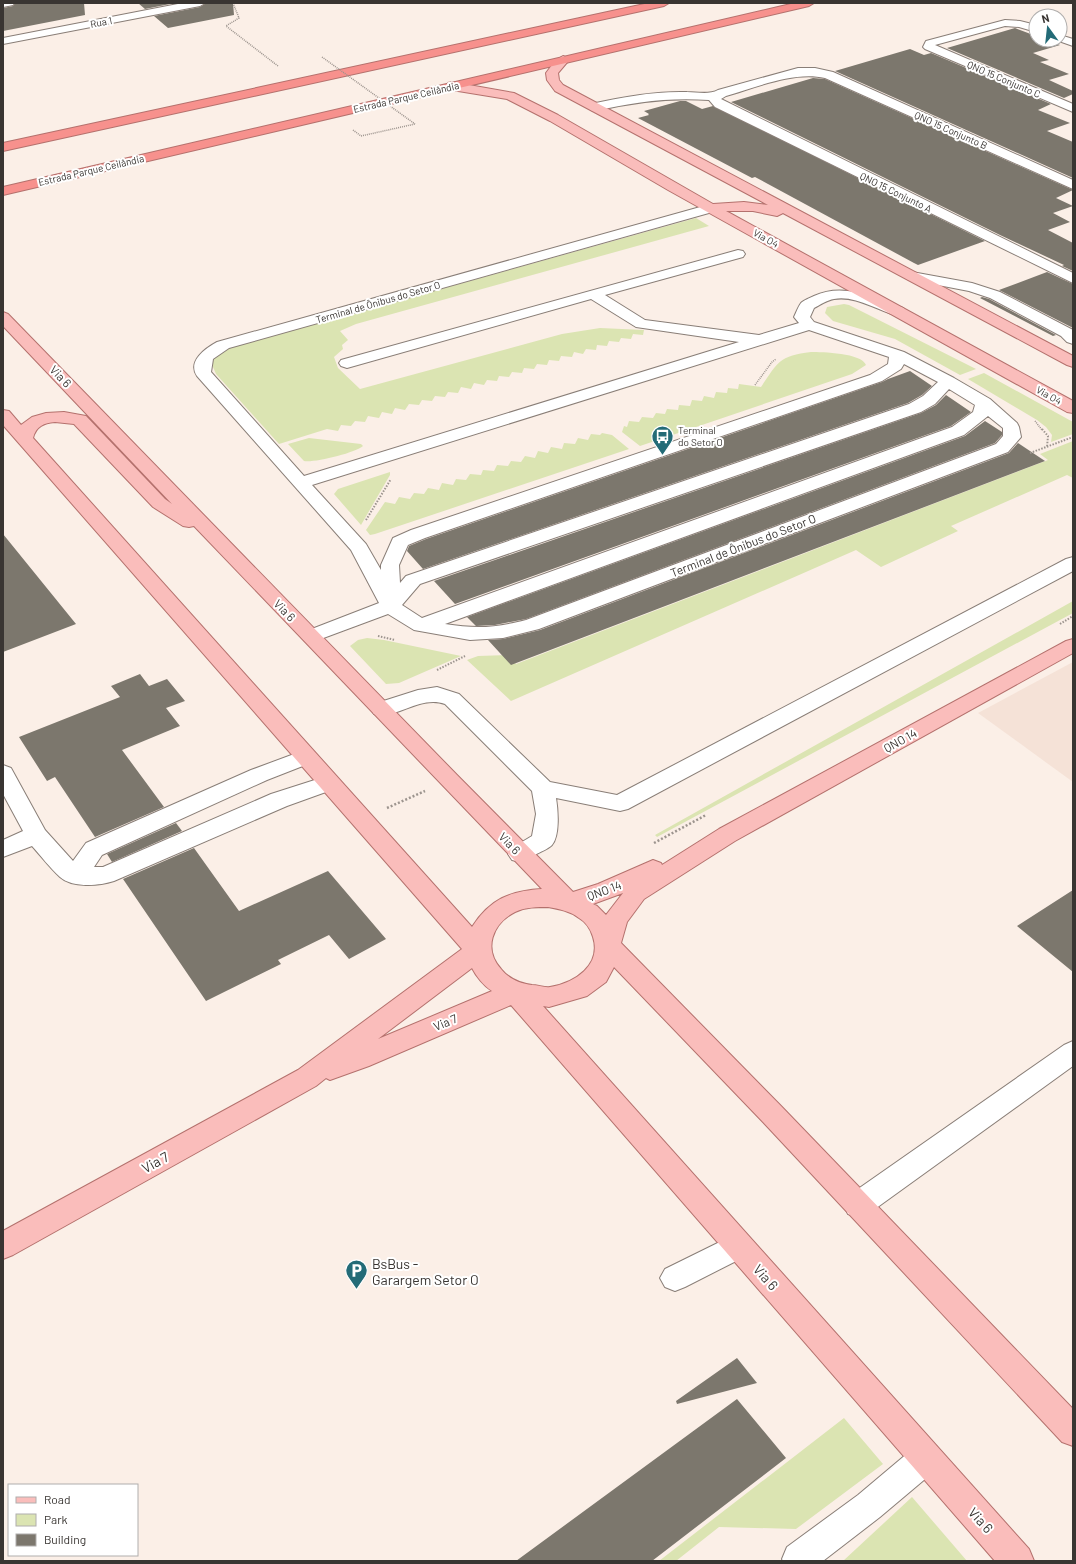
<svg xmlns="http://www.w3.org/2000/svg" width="1076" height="1564" font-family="Barlow,sans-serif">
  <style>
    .built { fill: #f5e2d7 }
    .green { fill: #dbe4b2 }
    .building { fill: #7c776d }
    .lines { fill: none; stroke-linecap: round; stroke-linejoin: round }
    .minor-casing { stroke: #897e77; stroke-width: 2 }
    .major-casing { stroke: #b4716d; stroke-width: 2 }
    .highway-casing { stroke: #b4716d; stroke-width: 2 }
    .path-far2 { stroke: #9c948e; stroke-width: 1.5; stroke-dasharray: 1 1; stroke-linecap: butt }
    .path-far1 { stroke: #9c948e; stroke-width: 2; stroke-dasharray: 1.5 1.5; stroke-linecap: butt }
    .path { stroke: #9c948e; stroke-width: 2.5; stroke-dasharray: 2 2; stroke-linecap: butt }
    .minor { fill: #fff; fill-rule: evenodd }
    .major { fill: #fabdbb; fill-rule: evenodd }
    .highway { fill: #f7918d; fill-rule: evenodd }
    .path-bridge { stroke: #9c948e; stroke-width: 1.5; stroke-dasharray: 1 1; stroke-linecap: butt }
    .labels { text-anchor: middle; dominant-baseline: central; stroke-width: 4; stroke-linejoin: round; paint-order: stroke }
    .far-street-label { font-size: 10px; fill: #393532; stroke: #fff }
    .far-poi-label { font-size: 10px; fill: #393532; stroke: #fff; text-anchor: start }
    .street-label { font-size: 12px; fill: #393532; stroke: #fff }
    .near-street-label { font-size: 14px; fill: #393532; stroke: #fff }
    .near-poi-label { font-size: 14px; fill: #393532; stroke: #fff; text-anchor: start }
  </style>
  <rect width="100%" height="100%" fill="#fbefe7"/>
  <path class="built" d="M1073,662V782L978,713Z"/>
  <path class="green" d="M696,218L709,226L356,324L340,331L348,340L342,345L343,349L334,357L338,368L360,389L562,334L600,328L644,330L643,335L633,334L631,339L621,338L619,342L609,341L607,346L597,345L596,350L586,349L583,354L574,352L572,357L561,356L559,361L549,360L547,365L537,364L534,369L524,368L522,373L512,372L509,377L499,376L497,381L487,380L484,385L474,383L471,389L461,387L458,393L448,392L445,397L435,396L432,401L422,400L419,405L409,404L405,410L395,408L392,414L382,412L379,418L368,416L365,422L355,421L351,426L341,425L338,431L327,429L279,444L216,374L213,367L212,361L217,355L225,349Z
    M844,304L849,305L976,369L960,375L895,339L833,321L825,313L827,307Z
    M811,352C822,352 862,353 866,365L852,374L640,446L622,432L624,426L627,427L629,421L639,422L642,417L653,418L656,413L665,414L667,409L678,410L679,405L690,406L692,400L702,401L704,396L714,398L716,392L727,393L728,388L738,389L739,384L761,387C778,362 779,356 811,352Z
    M984,373L1073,422V434L1051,442L1052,435L1046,427L1037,420L968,379Z
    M602,433L612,435L629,449L375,534L370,535L366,530L385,502L395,504L399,497L410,499L414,493L424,494L428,488L439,490L442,483L453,485L456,479L466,480L470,474L481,475L483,470L494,471L497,465L508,466L511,461L521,462L525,456L535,458L538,451L548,453L551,447L562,449L564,443L575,444L578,438L588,440L591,434L600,435Z
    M309,438L361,444L363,446C355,453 314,463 304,461L288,444Z
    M1073,441V478L1067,475L951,526L958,531L881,567L856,550L511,701L467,660L478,656L508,655L516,664L1048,460L1040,454Z
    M390,472V475L361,525L334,494L338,489Z
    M1073,601V613L657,837L655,835Z
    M367,638L384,640L461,656L399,683L386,684L350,646L358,640Z
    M844,1418L883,1464L796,1529L719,1527L676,1561H659Z
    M912,1497L967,1561H843Z"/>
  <path class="building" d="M15,3H84L85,15L3,31V8L13,6Z
    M138,3H175L145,9Z
    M206,3H233L234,15L168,28L154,16L200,7Z
    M1015,28L1036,36V40H1046L1060,45L1033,53L1049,60L1040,62L1069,74L1049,80L1073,91V94L1064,98L947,48Z
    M910,49L924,55L931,53L1051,104L1038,110L1070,123L1047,131L1073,142V178L835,71Z
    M813,78L825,79L1073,190L1056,198L1073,206L1053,213L1070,222L1048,230L1073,243V271L1062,266L1064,265L1000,235L731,102Z
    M680,101H686L702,109L713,106L985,241L918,265L914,263L768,184L755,177L752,178L638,118L649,115L648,114H649L644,111Z
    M1047,272L1073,284V328L999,290Z
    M982,297L989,299L1056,335L1053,336L980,298Z
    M910,371L932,386L922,395L908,403L423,569L407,551L409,546L426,539L882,382L888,379Z
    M946,395L971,412L951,426L455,604L434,581L921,413L936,405Z
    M985,421L1002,432V435L995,443L526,619L495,625L476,626L467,617L965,436Z
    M1018,443L1045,461L511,665L488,640L503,639L540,630L1009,453Z
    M3,534L76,624L3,652Z
    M140,674L149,686L167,679L185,701L166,708L180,726L122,750L164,807L95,837L55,777L47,781L19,737L120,697L111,686Z
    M176,823L182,831L112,862L107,854Z
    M194,848L239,911L328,871L386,939L349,959L329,935L278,960L281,964L206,1001L123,879Z
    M1073,890V972L1017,926Z
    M737,1358L757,1383L677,1404L676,1401Z
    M737,1399L786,1458L652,1561H516Z"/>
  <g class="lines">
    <defs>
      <path id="minor" d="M3,3H14L13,5L3,7Z
        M183,3H205L200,6L3,44V38Z
        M1005,20L1020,21L1036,25V32L1019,27L1005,26L935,45L1073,104V112L925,49L923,47L926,41Z
        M1060,35L1073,39V46L1056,40H1060Z
        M798,68H815L833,72L1073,180V189L825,78C794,71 757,87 726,96L721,99L1073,273V283L715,107L709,100C670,97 633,102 595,111L591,110L589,107L591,104C622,97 655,91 687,92C697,92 709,95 718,90Z
        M711,204L716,205L718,208L716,211L229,348L213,359L211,372L304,476L739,342L636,327L591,299L347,368L341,366L339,363L341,360L738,250L743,251L745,254L743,257L605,295L645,320L759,335L799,323L794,317C796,313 798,307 801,303C804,300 810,298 814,296C844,282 875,298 903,308L906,311L903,314L898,316C878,311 856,295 834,299C827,300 820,305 814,308L810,317L814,322L904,352L954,378L990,399L1017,423L1019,427L1021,437L1008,452L539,629L503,638L470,640L414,630L388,614L318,640L311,642L304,640L301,636L304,632L379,603L351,550L197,376C187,361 206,348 217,342ZM809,330L889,357L888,364L870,375L411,530L393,538L381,565V570L366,544L312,485ZM904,364L938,382L923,396L909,404L406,576L400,583L399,565L408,545L425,538L882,381L901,369ZM949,389L975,405L973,412L952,427L422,618L402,605L420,584L921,412L935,404ZM988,416L1003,428V436L996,444L526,620C495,628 476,629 445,624L964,435Z
        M912,272L972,283L1000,292L1073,330V344L1067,342L1061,336L990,298L969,291L907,279L905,276L907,273Z
        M1073,557V571L628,809L620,811L556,798C558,810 560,835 552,845C548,849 540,852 535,855C527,861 522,863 512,860L508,854L512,848L532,836L536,814L532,791L445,704C419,695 397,720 374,714L371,709L374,704L418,690L437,687L459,694L550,782L617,795L1066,559Z
        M305,750L313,752L316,757L313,762L267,780L102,855L94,867H103L271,794L321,778L329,775L337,778L340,783L337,788L287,806L114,881C99,886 72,888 60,877C50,868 41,856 32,846L3,857V840L23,831L3,794V765L11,768L45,830L73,861L86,843L251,770Z
        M1073,1041V1066L868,1214L858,1217L848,1214L844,1205L848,1196L1064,1045Z
        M738,1233L748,1237L752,1246L748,1255L685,1287L675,1291L665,1287L660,1278L665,1269Z
        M926,1442L937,1447L942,1458L937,1469L880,1517L823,1561H783L782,1559L787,1547L858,1495L915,1447Z"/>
      <path id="major" d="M563,56L567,58L569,60L558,73L559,80L563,85L1073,356V367L1067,365L783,213L777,216L753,211H726L1073,401V413L1067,412L668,190L550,121L507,99L452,90L448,89L446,86L448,83L452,82L514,93L558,115L713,204L744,202L768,205L555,91L547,80L546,73L555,61Z
        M3,312L8,314L457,775L573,892L598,884L653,860L661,863L662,865L719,829L1066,641L1073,639V653L735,841L644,899L627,922L621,943L781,1106L1073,1409V1446L1062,1442L763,1122L614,967L606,982L587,996L549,1007L543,1006L1029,1549L1034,1561H995L511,1005L369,1066L330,1080L326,1078L316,1086L13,1255L3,1259V1231L298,1070L462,949L3,425V410L9,411L21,425L32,417L46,413L64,412L86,416L165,499L172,504L3,326ZM55,422L74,424L153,507L183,526L189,527L194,526L542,889C510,891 490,899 472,927L33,438C36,426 44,423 55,422ZM623,893L606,915L597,906L593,904ZM548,907C559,909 570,911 579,918C586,922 591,930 593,937C602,965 575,983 550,987C545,988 538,985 532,985C519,983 509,979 501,969C483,949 492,924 515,912C526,907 537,907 548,907ZM472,968C476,976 484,986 492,991L378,1039Z"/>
      <path id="highway" d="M649,3H669L664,6L3,151V143Z
        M795,3H814L809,6L3,195V187Z"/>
    </defs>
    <use href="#minor" class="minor-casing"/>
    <use href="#major" class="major-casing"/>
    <use href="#highway" class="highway-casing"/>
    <path class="path-far2" d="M233,3L239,18L226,26L278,66
      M353,130L361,136L415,124
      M755,385L772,362L776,359
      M1035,421L1042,430"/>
    <path class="path-far1" d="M1042,429L1048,436L1047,447
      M1030,453L1073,437
      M366,520L391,479
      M1060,624L1073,616
      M378,636L395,640
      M437,670L465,656"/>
    <path class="path" d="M387,808L425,791
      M654,843L706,815"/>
    <use href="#minor" class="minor"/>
    <use href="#major" class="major"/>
    <use href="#highway" class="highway"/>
    <path class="path-bridge" d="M322,57L415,124"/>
  </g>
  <defs>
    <symbol id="bus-pin" viewBox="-11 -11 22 30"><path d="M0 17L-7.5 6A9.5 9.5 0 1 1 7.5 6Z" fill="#236b77" stroke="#fff"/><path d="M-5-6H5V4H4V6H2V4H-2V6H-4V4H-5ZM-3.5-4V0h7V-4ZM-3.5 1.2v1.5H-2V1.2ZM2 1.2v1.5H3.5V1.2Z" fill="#fff"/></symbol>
    <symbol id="parking-pin" viewBox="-11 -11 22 30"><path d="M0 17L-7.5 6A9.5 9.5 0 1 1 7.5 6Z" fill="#236b77" stroke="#fff"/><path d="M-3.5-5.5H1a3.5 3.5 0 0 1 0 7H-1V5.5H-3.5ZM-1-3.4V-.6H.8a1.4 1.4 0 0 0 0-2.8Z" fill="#fff"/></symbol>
  </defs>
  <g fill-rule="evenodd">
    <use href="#bus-pin" x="650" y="424" width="25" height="34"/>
    <use href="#parking-pin" x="344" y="1258" width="25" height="34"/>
  </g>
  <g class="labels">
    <g class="far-street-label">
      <text transform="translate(101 22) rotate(-11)">Rua 1</text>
      <text transform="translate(1004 79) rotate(23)">QNO 15 Conjunto C</text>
      <text transform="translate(406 97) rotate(-13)">Estrada Parque Ceilândia</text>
      <text transform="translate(951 130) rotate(24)">QNO 15 Conjunto B</text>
      <text transform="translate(91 170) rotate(-13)">Estrada Parque Ceilândia</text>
      <text transform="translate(896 192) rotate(26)">QNO 15 Conjunto A</text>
      <text transform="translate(766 238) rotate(29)">Via O4</text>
      <text transform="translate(378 302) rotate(-16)">Terminal de Ônibus do Setor O</text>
      <text transform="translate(1049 395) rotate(29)">Via O4</text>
    </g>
    <g class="far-poi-label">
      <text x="678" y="430">Terminal<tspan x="678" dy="12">do Setor O</tspan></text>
    </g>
    <g class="street-label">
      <text transform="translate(61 376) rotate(46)">Via 6</text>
      <text transform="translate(743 545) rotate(-21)">Terminal de Ônibus do Setor O</text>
      <text transform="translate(285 610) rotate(46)">Via 6</text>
      <text transform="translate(900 740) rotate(-29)">QNO 14</text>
      <text transform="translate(510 843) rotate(46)">Via 6</text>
      <text transform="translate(604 890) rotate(-20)">QNO 14</text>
      <text transform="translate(445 1022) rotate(-23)">Via 7</text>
    </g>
    <g class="near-street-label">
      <text transform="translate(155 1162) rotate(-29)">Via 7</text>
      <text transform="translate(766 1277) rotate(49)">Via 6</text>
      <text transform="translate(981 1520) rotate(48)">Via 6</text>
    </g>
    <g class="near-poi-label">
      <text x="372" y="1263">BsBus -<tspan x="372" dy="16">Garargem Setor O</tspan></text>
    </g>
  </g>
  <rect width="1076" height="1564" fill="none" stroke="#393532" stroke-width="8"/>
  <rect x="8" y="1484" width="130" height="72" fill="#ffffff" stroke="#b0aead"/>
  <rect x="16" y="1497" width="20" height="6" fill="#fabdbb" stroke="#b0aead"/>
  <text x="44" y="1504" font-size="12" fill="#393532">Road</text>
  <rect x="16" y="1514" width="20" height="12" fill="#dbe4b2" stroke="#b0aead"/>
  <text x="44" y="1524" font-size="12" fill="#393532">Park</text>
  <rect x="16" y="1534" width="20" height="12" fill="#7c776d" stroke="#b0aead"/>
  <text x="44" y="1544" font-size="12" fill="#393532">Building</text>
  <g transform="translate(1048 28) rotate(345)"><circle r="19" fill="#ffffff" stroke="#b0aead"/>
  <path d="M0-3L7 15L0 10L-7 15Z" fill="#236b77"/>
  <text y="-6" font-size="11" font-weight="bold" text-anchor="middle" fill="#393532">N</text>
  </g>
</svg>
